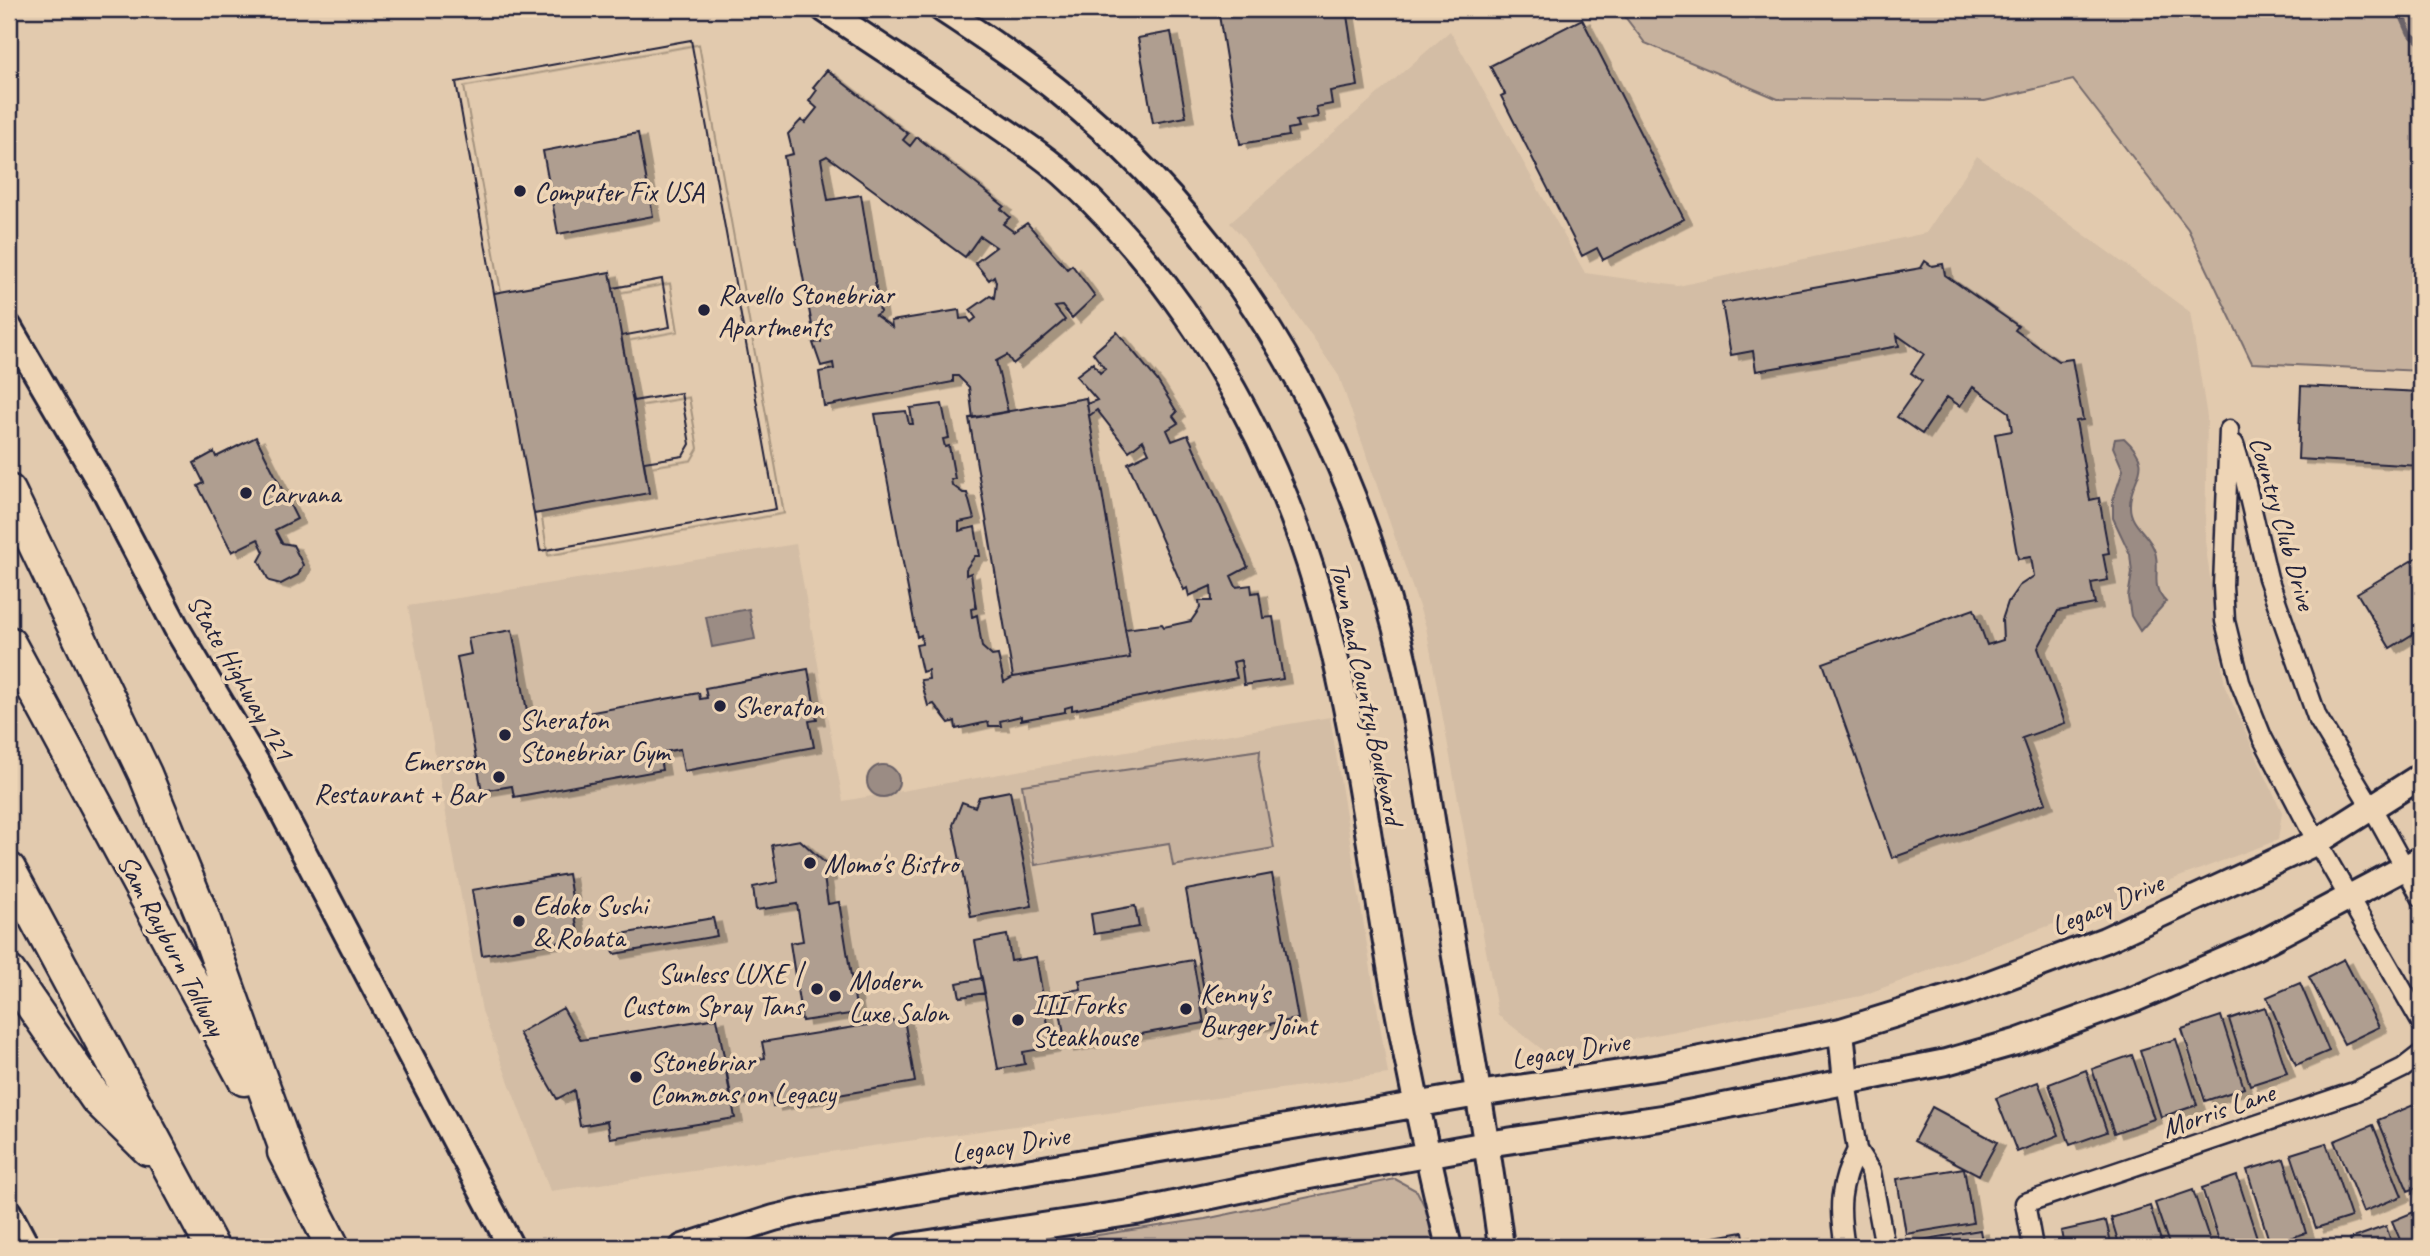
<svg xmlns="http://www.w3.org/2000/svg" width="2430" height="1256" font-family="Caveat,sans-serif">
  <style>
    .built { fill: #d3bda5 }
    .green { fill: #c6b19d; stroke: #746a6c; stroke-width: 2 }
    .water { fill: #9b8c84; stroke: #6b6267; stroke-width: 2 }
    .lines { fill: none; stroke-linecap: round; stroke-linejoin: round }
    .stream { stroke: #6b6267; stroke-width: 6 }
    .building { fill: #af9e90; stroke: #22223b; stroke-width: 2; fill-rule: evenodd; filter: url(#shadow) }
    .street-casing { stroke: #22223b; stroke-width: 23 }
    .secondary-casing { stroke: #22223b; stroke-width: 30 }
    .highway-casing { stroke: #22223b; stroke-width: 37 }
    .street { stroke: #eed5b6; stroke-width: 18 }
    .secondary { stroke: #eed5b6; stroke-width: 24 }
    .highway { stroke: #eed5b6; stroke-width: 32 }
    .poi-dot { fill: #22223b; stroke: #eed5b6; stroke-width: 2.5 }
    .labels { text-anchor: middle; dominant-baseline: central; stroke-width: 7; stroke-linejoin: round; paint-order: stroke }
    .poi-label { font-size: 28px; fill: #22223b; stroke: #eed5b6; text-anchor: start }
    .street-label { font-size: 28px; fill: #22223b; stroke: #eed5b6 }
  </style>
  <defs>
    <filter id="shadow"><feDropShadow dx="8" dy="4.5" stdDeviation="0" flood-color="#0004"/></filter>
  </defs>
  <rect width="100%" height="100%" fill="#e2caae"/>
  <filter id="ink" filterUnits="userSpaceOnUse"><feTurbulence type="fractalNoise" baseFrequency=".0143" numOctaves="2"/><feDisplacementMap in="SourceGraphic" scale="14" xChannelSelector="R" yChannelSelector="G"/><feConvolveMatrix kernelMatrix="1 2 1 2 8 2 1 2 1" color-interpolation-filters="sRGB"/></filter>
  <g filter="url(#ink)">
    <path class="built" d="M1450,31L1585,273L1678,286L1926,233L1977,156L2190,312L2207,417L2205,541L2225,687L2282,812L2278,840L1861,996L1549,1055L1498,1015L1426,627L1339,376L1242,236L1230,223Z
      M796,544L843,801L1330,717L1388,1074L550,1191L482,1011L408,606Z"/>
    <path class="green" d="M1619,9H2421V371L2252,363L2188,229L2073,80L1985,101L1778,99L1645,43Z
      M1260,750L1259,766L1274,848L1173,866L1169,843L1035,865L1022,785Z
      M1395,1179L1417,1191L1431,1219L1436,1247H1018L1205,1219Z"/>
    <path class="water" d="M2124,438C2158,469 2129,477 2130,506C2130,526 2150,534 2155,552C2161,572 2149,585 2166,602L2140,631L2131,616L2128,597L2132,573L2130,554L2113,518V500L2123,470L2113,447L2115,439Z
      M749,609L755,639L712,647L706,617Z
      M867 781a16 16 0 1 1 32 0a16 16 0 1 1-32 0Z"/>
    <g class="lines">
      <path class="stream" d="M2399,9L2410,34L2421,43"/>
    </g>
    <path class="building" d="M1218,9H1346L1358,86L1330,91L1332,104L1316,107L1318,117L1296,121L1298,127L1288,129L1289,136L1240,144Z
      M1582,19L1684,219L1603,260L1597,248L1582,256L1501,96L1505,94L1490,66Z
      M1171,32L1186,117L1153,123L1138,38Z
      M691,40L776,509L540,551L534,514L649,493L644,462L683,456L690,444L681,393L633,401L621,336L670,327L662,279L613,288L610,272L494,293L456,82ZM638,133L653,216L558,234L543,151Z
      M691,40L776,509L540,551L534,514L649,493L644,462L683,456L690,444L681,393L633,401L621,336L670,327L662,279L613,288L610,272L494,293L456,82Z
      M827,70L908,134L903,140L910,146L917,137L1004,206L1001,209L1010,217L1003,224L1014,232L1027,223L1067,269L1072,265L1095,296L1072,318L1062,306L1055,307L1065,320L1013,364L1007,355L996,361L1008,412L973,418L969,387L958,376H953V382L824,406L819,372L834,369L833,363L821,366L813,343L821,342L820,335L814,336L795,234L784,156L793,154L788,134L801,120L805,123L817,108L809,101L817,90L813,87ZM827,156L965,257L980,236L996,247L975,263L989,280L994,276L996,282L994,298L990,296L970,310L976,318L971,322L968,318L960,319L959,310L891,321L892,327L875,315L880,312L861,195L828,200L821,159Z
      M1925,261L1932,266L1943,264L1945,275L2018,326L2015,330L2058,361L2072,359L2083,420L2076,421L2090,500L2099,498L2109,553L2103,554L2108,580L2091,583L2095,604L2058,611L2038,648L2065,723L2022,738L2046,803L1892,858L1823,663L1974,609L1987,645L2003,640L2002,620L2008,602L2019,586L2034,576L2031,557L2018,559L1995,434L2012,431L2009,412L1973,387L1960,406L1947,397L1922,434L1897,417L1922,381L1911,373L1924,354L1897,335L1899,346L1756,371L1753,351L1731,355L1722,303L1921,268Z
      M610,272L649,493L534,514L494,293Z
      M1117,332L1157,380L1177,412L1173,416L1178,423L1167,430L1172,441L1188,435L1248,567L1231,576L1236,587L1251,585L1252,593L1259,592L1263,618L1273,617L1283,679L1244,685L1241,660L1233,662L1237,678L1072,710V706L1065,708V712L1021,720V716L1000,721L1001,726H989L988,722L956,729L955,721L949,723L934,704L928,706L921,680L929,679L928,670L922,672L916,645L922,644L921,635L917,637L875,414L906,411L909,424H913L910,408L942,404L949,438L943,439L945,447L949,446L955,479H951L952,485L963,493H967L974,519L959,522V531L975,527L980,556H975L966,569V575L971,573L976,608L971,609L972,617L977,615L982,647L992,656L998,655L1004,682L1013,677L1130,658L1125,629L1162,624L1164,627L1191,621L1200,608L1199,601H1212L1211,586L1189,596L1187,588L1184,590L1128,463L1149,453L1143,440L1129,451L1097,410L1089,416L1087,404L1097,400L1076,376L1093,363L1100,373L1105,369L1093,353Z
      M2301,386L2421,392V466L2298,459Z
      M1086,398L1130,658L1013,677L969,418Z
      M256,437L297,519L275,530L282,543L293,545L303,565L298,575L281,584L269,581L259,561L264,552L258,539L232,552L198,486L204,483L194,463L214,452L216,457Z
      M2421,555V629L2390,648L2357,593Z
      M512,630L530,727L588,716L587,713L699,693L700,699L707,698L705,688L808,669L817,720L809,721L814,747L684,771L680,749L659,753L662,770L514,797L512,786L482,791L457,657L471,654L468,638Z
      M1010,791L1032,906L971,917L953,825L962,802L975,807L979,797Z
      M800,840L826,864L828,876L824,877L828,904L839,902L857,1013L802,1021L790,943L803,941L797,904L756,910L753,887L778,882L772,845Z
      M568,874L579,939L482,955L472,890Z
      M1272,874L1298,1019L1212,1034L1186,890Z
      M1135,906L1139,927L1094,934L1091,914Z
      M713,918L717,936L614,954L610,936Z
      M1007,935L1011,961L1036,957L1052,1047L1023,1052L1025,1064L998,1069L975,941Z
      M2344,959L2379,1027L2344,1044L2309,977Z
      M1193,960L1204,1023L1066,1047L1057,993L1081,989L1079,980Z
      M982,978L985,993L960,997L957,983Z
      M2300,983L2329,1051L2296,1065L2267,997Z
      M2265,1007L2287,1073L2250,1085L2229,1019Z
      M563,1008L581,1040L717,1018L735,1118L610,1138L607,1121L580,1126L574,1090L557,1099L519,1033Z
      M2221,1016L2244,1088L2205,1101L2182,1029Z
      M904,1019L915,1082L773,1106L771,1094L731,1101L725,1064L765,1058L762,1042Z
      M2176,1039L2197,1105L2161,1117L2140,1050Z
      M2132,1055L2154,1119L2114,1133L2092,1069Z
      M2086,1070L2107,1132L2070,1145L2049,1084Z
      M2038,1082L2059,1135L2017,1152L1996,1098Z
      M2416,1104L2421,1115V1186L2408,1191L2378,1120Z
      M1932,1107L1997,1142L1979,1175L1914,1141Z
      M2373,1125L2402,1196L2363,1212L2334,1141Z
      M2326,1143L2351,1217L2316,1228L2291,1154Z
      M2284,1159L2306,1233L2270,1244L2247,1170Z
      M1964,1168L1973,1223L1906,1234L1897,1179Z
      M2237,1176L2260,1247H2221L2202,1188Z
      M2193,1190L2212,1247H2170L2155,1203Z
      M2150,1206L2163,1247H2120L2111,1218Z
      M2421,1209V1247H2403L2392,1221Z
      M2106,1221L2112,1247H2064L2061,1231Z
      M2386,1226L2393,1247H2352L2350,1239Z
      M1980,1230L1983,1247H1910L1909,1242Z
      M1743,1232L1746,1247H1658Z"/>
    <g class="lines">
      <defs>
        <path id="street" d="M2229,430L2223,586L2225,621L2240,682L2262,737L2317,842L2421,1022
          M2234,444L2244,476L2268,578L2317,717L2372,808L2421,897
          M1846,1082L1857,1150L1871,1172L1885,1247
          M1845,1247C1838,1208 1839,1185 1857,1150
          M2033,1247L2025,1203L2354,1092L2403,1068L2421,1054"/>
        <path id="secondary" d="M824,9C880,47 938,84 994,123C1020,141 1047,158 1070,180C1187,289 1272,436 1317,588C1352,706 1367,833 1388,954C1404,1052 1426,1150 1449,1247
          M942,9C981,35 1021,61 1058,91C1230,229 1341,418 1396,630C1417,710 1427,793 1441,875C1462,999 1485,1123 1501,1247
          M9,327L106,493L177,629L259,767L511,1247
          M1841,1031L1846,1082
          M9,1213L27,1247
          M683,1247L774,1218L812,1209L1478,1094L1661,1067L1841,1031L1964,993L2105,940L2317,842L2421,776
          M903,1247L1136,1212L1282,1181L1487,1144L1668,1117L1946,1062L2016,1042L2135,999L2255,947L2421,859"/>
        <path id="highway" d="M9,491L145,774L202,915L293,1169
          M9,643L244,1079
          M9,869L212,1247
          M9,972L96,1098L148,1149
          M284,1152L333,1247"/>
      </defs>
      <use href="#street" class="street-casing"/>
      <use href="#secondary" class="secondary-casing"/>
      <use href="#highway" class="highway-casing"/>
      <use href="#street" class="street"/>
      <use href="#secondary" class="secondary"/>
      <use href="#highway" class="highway"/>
    </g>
  </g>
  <g class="poi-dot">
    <circle cx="520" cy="191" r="7"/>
    <circle cx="704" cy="310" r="7"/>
    <circle cx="246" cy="493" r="7"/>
    <circle cx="720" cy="706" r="7"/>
    <circle cx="505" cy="735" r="7"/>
    <circle cx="499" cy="777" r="7"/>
    <circle cx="810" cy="863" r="7"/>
    <circle cx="519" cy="921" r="7"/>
    <circle cx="817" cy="989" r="7"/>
    <circle cx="835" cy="996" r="7"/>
    <circle cx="1186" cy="1009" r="7"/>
    <circle cx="1018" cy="1020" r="7"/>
    <circle cx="636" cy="1077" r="7"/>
  </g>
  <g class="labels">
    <g class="poi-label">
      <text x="534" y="191">Computer Fix USA</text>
      <text x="718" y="294">Ravello Stonebriar<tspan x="718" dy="32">Apartments</tspan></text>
      <text x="260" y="493">Carvana</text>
      <text x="734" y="706">Sheraton</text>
      <text x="519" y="719">Sheraton<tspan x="519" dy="32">Stonebriar Gym</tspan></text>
      <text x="485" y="761" text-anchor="end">Emerson<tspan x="485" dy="32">Restaurant + Bar</tspan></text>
      <text x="824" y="863">Momo's Bistro</text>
      <text x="533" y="905">Edoko Sushi<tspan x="533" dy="32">&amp; Robata</tspan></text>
      <text x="803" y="973" text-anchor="end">Sunless LUXE |<tspan x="803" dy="32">Custom Spray Tans</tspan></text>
      <text x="849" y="980">Modern<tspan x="849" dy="32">Luxe Salon</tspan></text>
      <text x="1200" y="993">Kenny's<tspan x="1200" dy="32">Burger Joint</tspan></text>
      <text x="1032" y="1004">III Forks<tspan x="1032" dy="32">Steakhouse</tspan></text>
      <text x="650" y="1061">Stonebriar<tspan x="650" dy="32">Commons on Legacy</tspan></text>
    </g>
    <g class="street-label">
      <text transform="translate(2283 523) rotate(74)">Country Club Drive</text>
      <text transform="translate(241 677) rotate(60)">State Highway 121</text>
      <text transform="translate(1367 693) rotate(78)">Town and Country Boulevard</text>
      <text transform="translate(2107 904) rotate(-23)">Legacy Drive</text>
      <text transform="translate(172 945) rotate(62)">Sam Rayburn Tollway</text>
      <text transform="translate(1570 1050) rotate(-9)">Legacy Drive</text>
      <text transform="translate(2218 1110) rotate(-19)">Morris Lane</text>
      <text transform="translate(1010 1144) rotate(-9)">Legacy Drive</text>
    </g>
  </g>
  <rect width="2430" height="1256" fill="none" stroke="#eed5b6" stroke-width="35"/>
  <rect x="18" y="18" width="2395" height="1221" fill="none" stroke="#22223b" stroke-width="2.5" filter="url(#ink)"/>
</svg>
